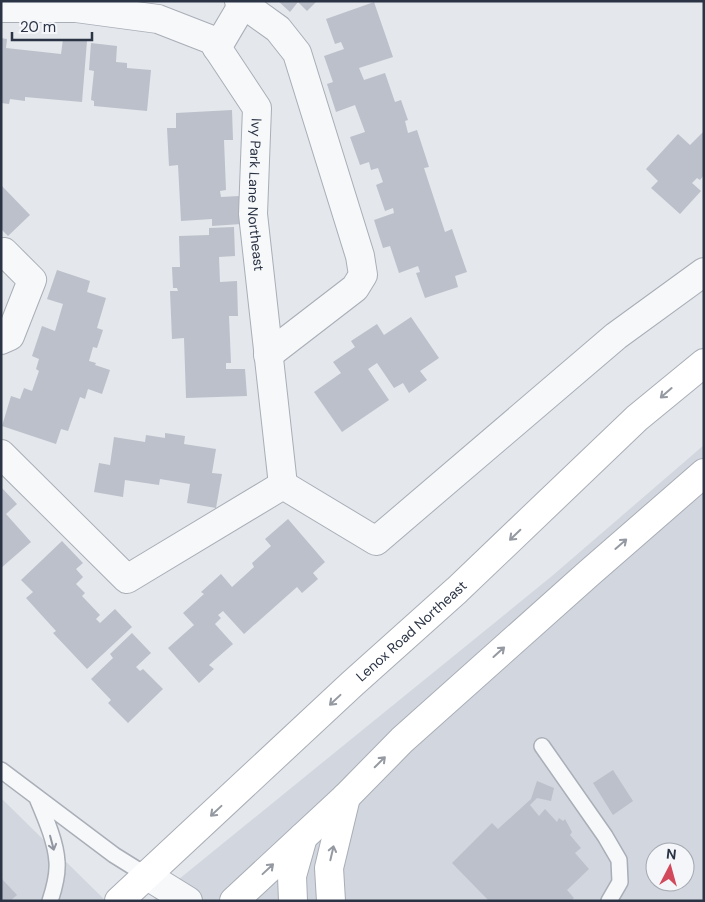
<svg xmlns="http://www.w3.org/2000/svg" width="705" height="902" font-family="'DM Sans',sans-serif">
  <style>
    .built { fill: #d2d6de; fill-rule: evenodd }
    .building { fill: #bbc0ca }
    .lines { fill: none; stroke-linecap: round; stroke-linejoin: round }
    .service-casing { stroke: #a9aeb7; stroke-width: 18 }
    .minor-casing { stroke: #a9aeb7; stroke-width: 30 }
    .secondary-casing { stroke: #a9aeb7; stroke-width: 30 }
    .service { stroke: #f7f8fa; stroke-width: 15 }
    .minor { stroke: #f7f8fa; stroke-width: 28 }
    .secondary { stroke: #fff; stroke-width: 28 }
    .oneway { stroke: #959aa2 }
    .oneway2 { stroke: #9196a0 }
    .labels { text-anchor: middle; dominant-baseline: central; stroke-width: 5; stroke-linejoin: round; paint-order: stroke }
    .street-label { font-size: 14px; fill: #2b3445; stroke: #f4f6f9 }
  </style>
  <rect width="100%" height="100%" fill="#e4e7ec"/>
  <path class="built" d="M704,445V901H152L552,576ZM655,852H685V882H655Z
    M1,798L106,901H1Z"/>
  <path class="building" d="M278,1H317L307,11L298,2L290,12Z
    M374,2L393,57L359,68L364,80L385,73L395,102L401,100L408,120L405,121L408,133L417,130L429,167L424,168L445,232L452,229L467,272L455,276L458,287L425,298L416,273L420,272L418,266L399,273L390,246L383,248L374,220L394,213L393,208L385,211L376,185L383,182L378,168L371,170L369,162L360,165L350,137L365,132L355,105L336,112L327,84L333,82L324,56L344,49L341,42L335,44L326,19Z
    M1,38L7,39L6,48L61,54L63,39L87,41L82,102L25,97V101L10,99L9,104L1,103Z
    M91,43L117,46L116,62L127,63V68L151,70L147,111L94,106V101L91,100L94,71L89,70Z
    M232,110L233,140H224L226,190L220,191L221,197L239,196L241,224L212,226V219L181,221L178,165L169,166L167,128H176V113Z
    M704,131V175L700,180L697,178L692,183L701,191L680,214L651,188L658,181L646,169L678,134L690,145Z
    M1,185L30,215L8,236L2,230L1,231Z
    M234,227L235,256L219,257L220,282L237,281L238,316H229L231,363H226V369H245L247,396L186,398L184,338L172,339L170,291H178L177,288H173L172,267H180L179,236L209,235V228Z
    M57,270L90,281L87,292L106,298L97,328L103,330L97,348L93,347L89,361L96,363L95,365L110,370L102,394L88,389L85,399L80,397L68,431L61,429L56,444L2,426L11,396L20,399L24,388L32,391L39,371L36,369L39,359L32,356L42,326L55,331L63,304L47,299Z
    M411,317L439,358L420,371L427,380L409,393L403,383L394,388L377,363L368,369L389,400L342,432L314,392L341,373L333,362L355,347L351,341L377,324L384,335Z
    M165,433L185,436L184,444L216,449L212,473L222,474L216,508L187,503L190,484L160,479L159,485L125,480L123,497L94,492L99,463L110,465L114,437L145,442L146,435L165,438Z
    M1,487L17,504L6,514L31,542L1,568Z
    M288,519L325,562L313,573L318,579L302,593L297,587L244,634L223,611L218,615L221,618L215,624L233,644L209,665L214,669L199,683L168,648L194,625L183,613L204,594L201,592L221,574L232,587L254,567L252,563L271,546L265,539Z
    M62,541L83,563L76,569L83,577L76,584L85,593L82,596L100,615L96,619L100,623L115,609L132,627L87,669L53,633L56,631L26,598L33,592L21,580Z
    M132,633L151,653L136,667L140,671L143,669L163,689L128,723L108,703L111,700L91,679L113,658L110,654Z
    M613,770L633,801L613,815L593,783Z
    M537,781L554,788L551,801L537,798L530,805L539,816L545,809L557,822L559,818L563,821L565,819L572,832L570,835L581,848L575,853L589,869L567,890L574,898L571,901H489L452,863L492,823L498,829L531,799Z
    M1,878L17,895L10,901H1Z"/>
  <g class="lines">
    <defs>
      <path id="service" d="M542,746L605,836L619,860L620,882L609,901
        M1,770L114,855L146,875
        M37,798C45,817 56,842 57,862C58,875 54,889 50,901"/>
      <g id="minor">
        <path d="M239,1L278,29L297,53L360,256L363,275L355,288L268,355"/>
        <path id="s1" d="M1,8H76L158,19L212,40L257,108L253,214L283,485"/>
        <path d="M217,48L243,4"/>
        <path d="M1,254L4,252L32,280L10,336L1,340"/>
        <path d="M1,454L127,579L283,485L376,541L616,336L704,272"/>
        <path d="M146,875L188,901"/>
      </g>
      <g id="secondary">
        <path id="s2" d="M119,901L352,684L457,590L637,418L704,363"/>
        <path d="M234,901L346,797L402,740L588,574L704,473"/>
        <path d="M293,901L292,876L303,837"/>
        <path d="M331,901L329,868L346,797"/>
      </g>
    </defs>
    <use href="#service" class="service-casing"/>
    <use href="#minor" class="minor-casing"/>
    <use href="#secondary" class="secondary-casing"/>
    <use href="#service" class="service"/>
    <use href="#minor" class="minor"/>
    <use href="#secondary" class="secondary"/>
  </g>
  <defs><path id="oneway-shaft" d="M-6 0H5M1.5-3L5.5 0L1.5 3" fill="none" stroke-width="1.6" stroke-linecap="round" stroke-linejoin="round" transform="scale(1.25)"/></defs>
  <g class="oneway">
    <use href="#oneway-shaft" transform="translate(666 393) rotate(139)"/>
    <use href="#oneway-shaft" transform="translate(515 535) rotate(136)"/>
    <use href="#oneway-shaft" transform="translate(621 544) rotate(-41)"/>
    <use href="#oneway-shaft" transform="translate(499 652) rotate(-42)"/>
    <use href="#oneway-shaft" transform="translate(335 700) rotate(137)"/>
    <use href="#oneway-shaft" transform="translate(380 762) rotate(-45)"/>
    <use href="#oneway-shaft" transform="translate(216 811) rotate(137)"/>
    <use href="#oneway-shaft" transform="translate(332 853) rotate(-77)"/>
    <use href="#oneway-shaft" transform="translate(268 869) rotate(-43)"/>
  </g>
  <use class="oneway2" href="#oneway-shaft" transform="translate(52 843) rotate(75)"/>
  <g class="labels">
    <g class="street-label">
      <text stroke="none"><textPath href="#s1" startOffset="384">Ivy Park Lane Northeast</textPath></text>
      <text stroke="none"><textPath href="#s2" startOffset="398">Lenox Road Northeast</textPath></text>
    </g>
  </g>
  <rect width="705" height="902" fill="none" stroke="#2b3445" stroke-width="5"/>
  <g transform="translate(670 867) rotate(6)"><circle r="24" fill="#f4f6f9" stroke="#a4a8b1"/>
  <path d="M0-4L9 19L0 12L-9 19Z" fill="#d1495b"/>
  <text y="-8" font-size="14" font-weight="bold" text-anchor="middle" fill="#2b3445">N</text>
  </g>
  <path d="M12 32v8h80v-8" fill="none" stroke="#2b3445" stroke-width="2.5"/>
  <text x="20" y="32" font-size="15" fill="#2b3445" stroke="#f4f6f9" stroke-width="4" paint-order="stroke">20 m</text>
</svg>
